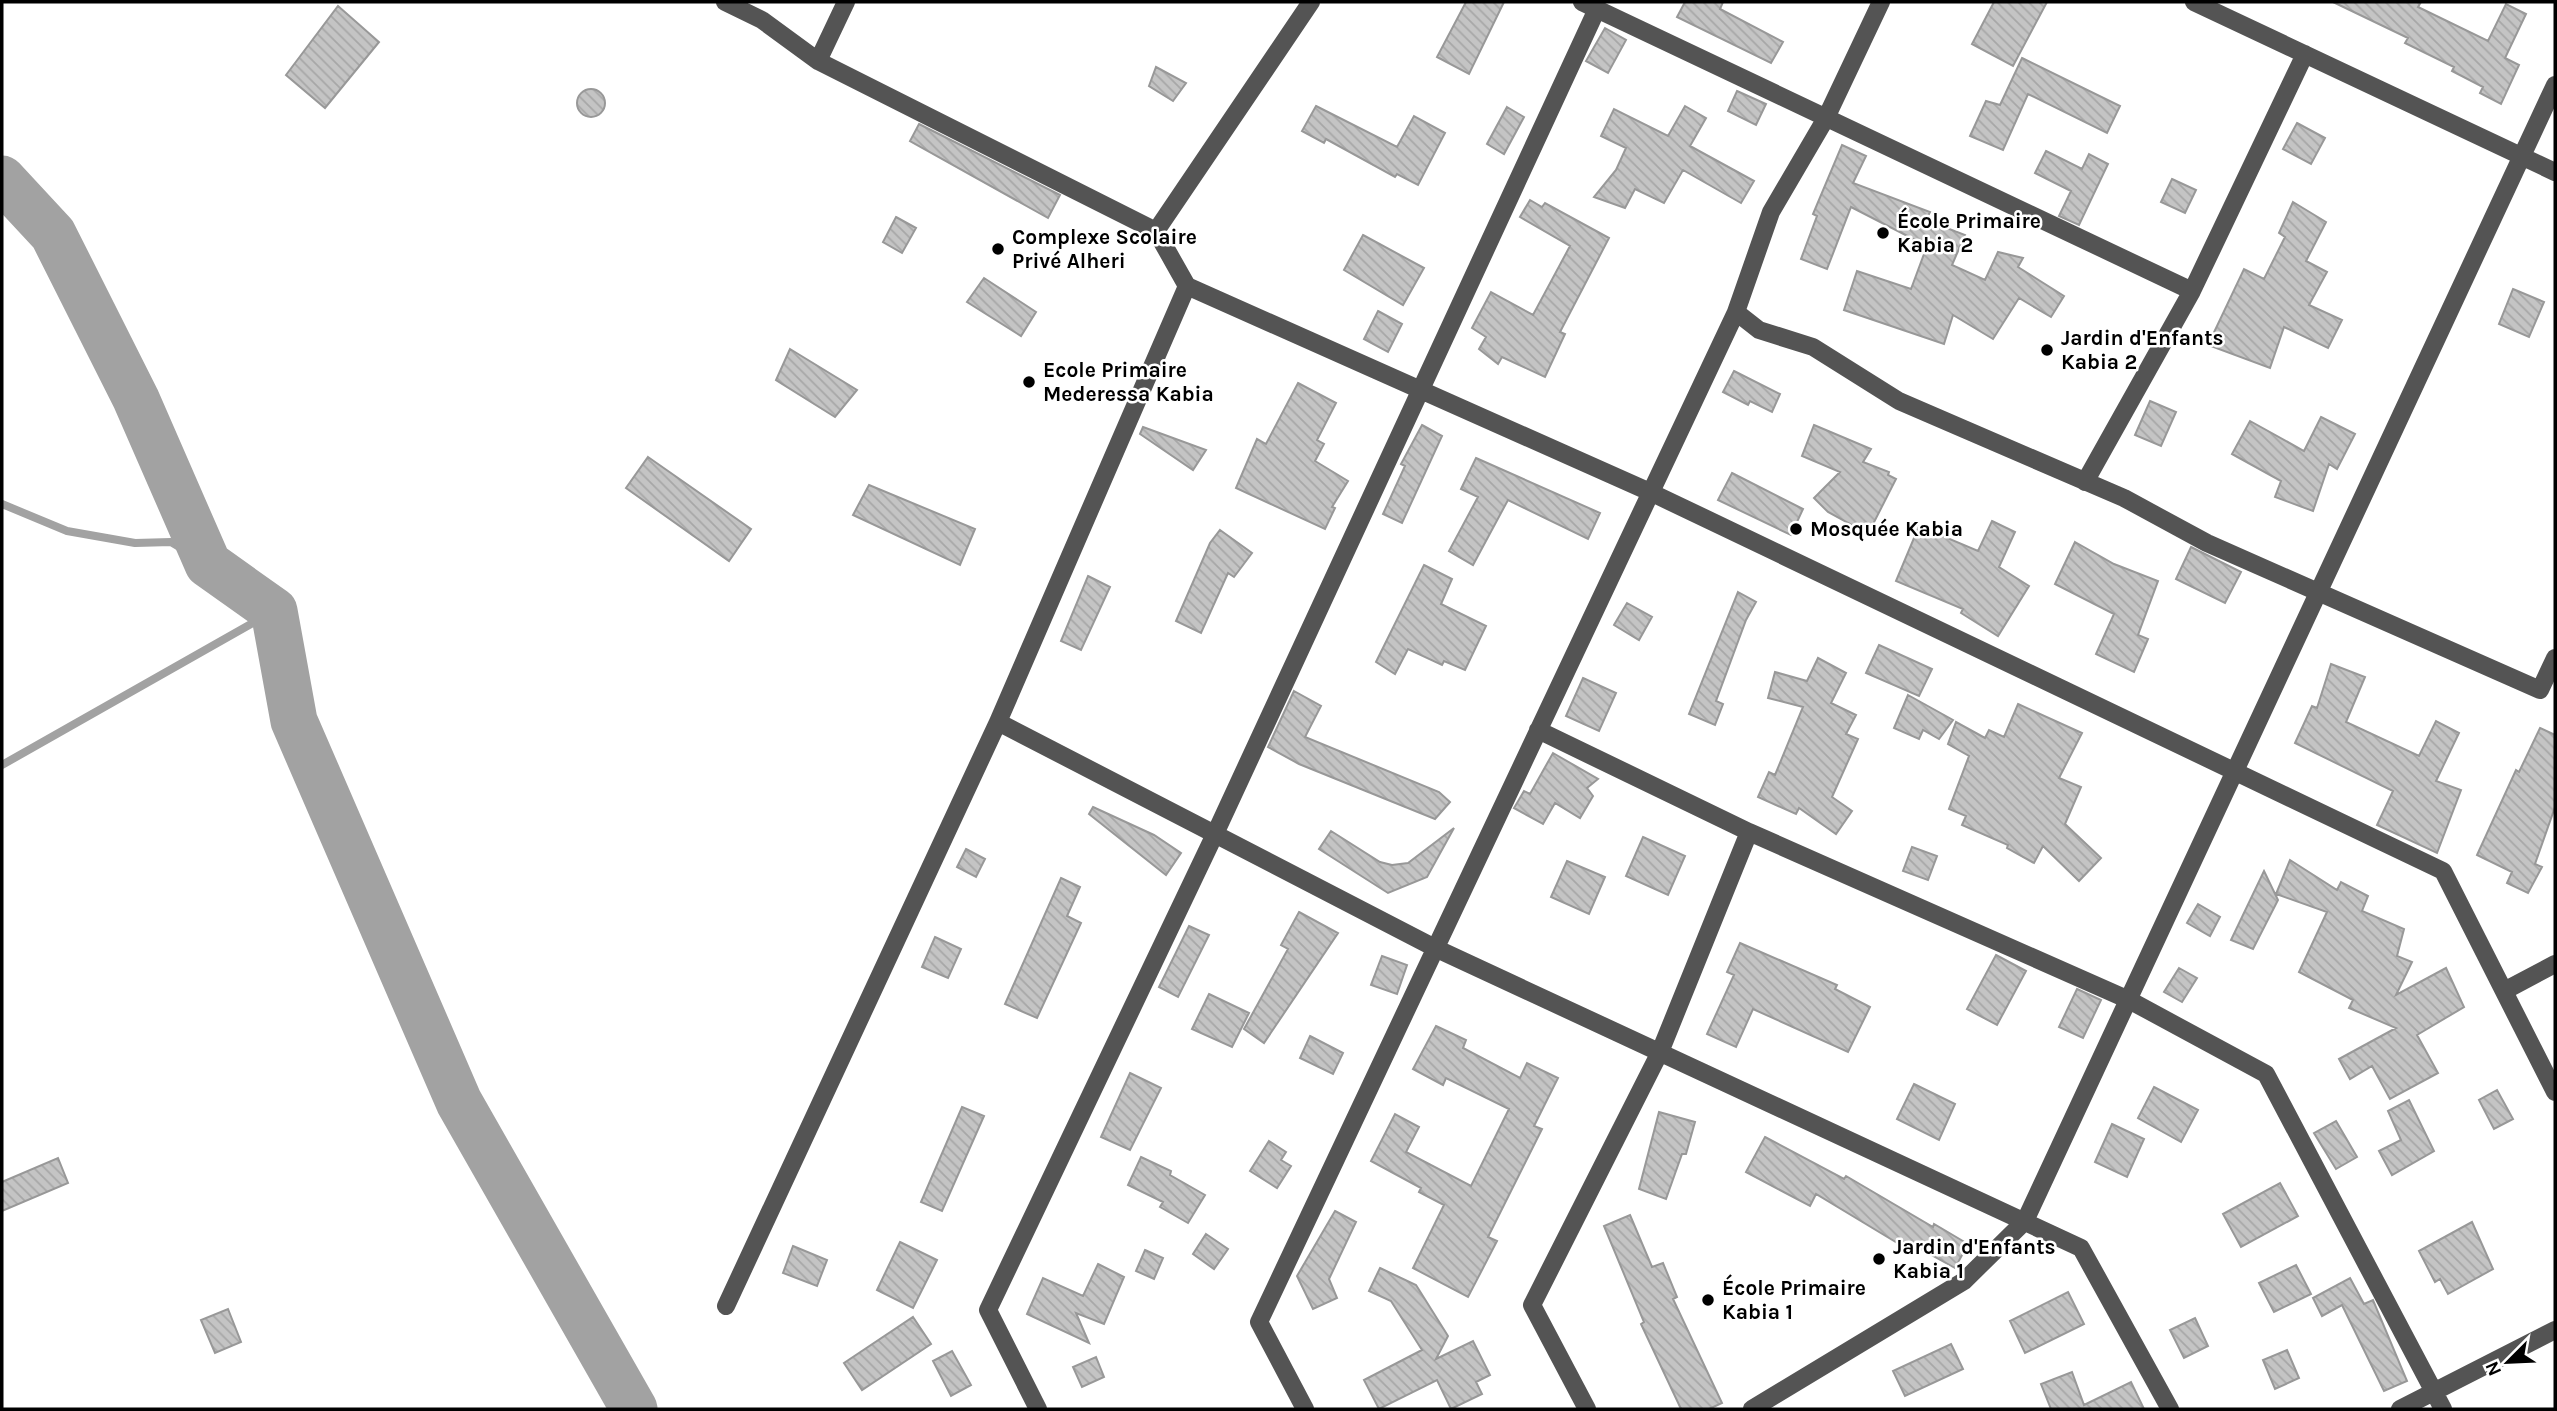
<svg xmlns="http://www.w3.org/2000/svg" width="2557" height="1411" font-family="Karla,sans-serif">
  <style>
    .lines { fill: none; stroke-linecap: round; stroke-linejoin: round }
    .stream { stroke: #a2a2a2; stroke-width: 8 }
    .river { stroke: #a2a2a2; stroke-width: 47 }
    .building { fill: url(#building-back-hatch); stroke: #989898; stroke-width: 2 }
    .minor { stroke: #545454; stroke-width: 18 }
    .poi-dot { fill: #000; stroke: #fff; stroke-width: 2.5 }
    .labels { text-anchor: middle; dominant-baseline: central; stroke-width: 5; stroke-linejoin: round; paint-order: stroke }
    .poi-label { font-size: 21px; font-weight: bold; fill: #000; stroke: #fff; text-anchor: start }
  </style>
  <defs>
    <pattern id="building-back-hatch" width="6" height="6" patternUnits="userSpaceOnUse" patternTransform="scale(1.75)"><rect width="6" height="6" fill="#c4c4c4"/><path d="M-1 5l2 2M0 0l6 6M5-1l2 2" fill="none" stroke="#a7a7a7"/></pattern>
  </defs>
  <rect width="100%" height="100%" fill="#fff"/>
  <g class="lines">
    <path class="stream" d="M2,504L67,531L135,543L171,542L208,564
      M2,765L274,611"/>
    <path class="river" d="M2,179L53,234L136,399L208,564L274,611L294,721L459,1102L634,1409"/>
  </g>
  <path class="building" d="M1466,2H1504L1469,74L1437,57Z
    M1685,2H1723L1720,9L1783,42L1771,63L1677,17Z
    M1994,2H2047L2013,66L1972,44Z
    M2333,2H2421L2418,7L2488,41L2506,4L2526,14L2505,58L2519,65L2501,104L2480,93L2483,87L2452,71L2454,67L2405,43L2408,38Z
    M338,6L379,42L325,108L286,75Z
    M1605,28L1626,40L1608,73L1586,61Z
    M2022,58L2120,106L2107,133L2028,94L2003,150L1970,136L1986,101L2000,105Z
    M1156,67L1186,83L1173,101L1149,86Z
    M577 103a14 14 0 1 1 28 0a14 14 0 1 1-28 0Z
    M1737,91L1766,104L1756,125L1728,111Z
    M1316,106L1397,147L1414,116L1445,133L1418,185L1397,174L1395,177L1326,139L1324,143L1302,131Z
    M1685,106L1706,118L1690,146L1754,181L1741,203L1683,170L1664,203L1635,189L1625,208L1594,197L1616,170L1626,148L1601,136L1614,109L1668,136Z
    M1507,107L1524,117L1504,154L1487,144Z
    M2297,123L2325,138L2311,164L2283,149Z
    M919,124L1060,195L1048,218L910,141Z
    M1842,145L1866,156L1853,183L1930,212L1926,220L1965,235L1952,265L1985,280L1998,252L2023,258L2018,267L2064,296L2051,317L2019,298L1993,339L1953,315L1944,344L1844,310L1857,271L1911,289L1927,246L1851,207L1827,269L1801,259L1817,216L1813,214Z
    M2046,151L2082,169L2089,154L2108,164L2079,225L2059,216L2071,191L2035,173Z
    M2172,179L2196,190L2185,213L2161,202Z
    M1530,200L1542,207L1545,203L1609,238L1560,332L1565,334L1545,377L1502,357L1498,364L1479,349L1486,337L1472,328L1491,292L1533,315L1570,246L1520,217Z
    M2293,202L2326,222L2306,261L2327,272L2309,305L2342,320L2328,348L2284,327L2270,368L2208,345L2244,269L2264,279L2285,237L2279,233Z
    M896,217L916,228L902,253L883,242Z
    M1363,235L1424,268L1403,305L1344,270Z
    M984,278L1036,312L1021,336L967,302Z
    M2513,289L2544,302L2529,337L2499,324Z
    M1378,311L1402,324L1388,352L1364,339Z
    M790,349L857,390L835,417L776,380Z
    M1734,371L1780,394L1772,412L1750,401L1748,405L1723,392Z
    M1298,383L1336,403L1317,440L1324,444L1315,461L1348,481L1332,507L1335,508L1325,529L1236,488L1257,439L1266,444Z
    M2150,401L2176,412L2161,446L2135,435Z
    M2321,417L2355,434L2337,469L2329,464L2313,511L2275,497L2281,481L2232,454L2250,421L2304,451Z
    M1422,425L1442,436L1402,523L1383,514L1405,466L1401,464Z
    M1814,425L1871,449L1863,462L1889,472L1888,475L1896,479L1868,534L1828,512L1814,498L1840,472L1802,456Z
    M1143,427L1206,450L1193,470L1140,434Z
    M648,457L751,529L729,561L626,488Z
    M1476,458L1600,513L1588,539L1508,500L1473,565L1449,551L1478,497L1461,489Z
    M1732,473L1803,509L1791,535L1718,500Z
    M869,485L975,529L960,565L853,515Z
    M1992,521L2015,532L1999,567L2029,586L1998,636L1961,613L1963,609L1896,581L1919,526L1978,551Z
    M1220,530L1252,553L1234,577L1228,573L1201,633L1176,621L1210,543Z
    M2075,542L2114,564L2158,581L2138,635L2148,639L2134,672L2096,654L2114,614L2055,584Z
    M2191,547L2241,572L2225,603L2176,579Z
    M1424,565L1452,579L1441,604L1486,626L1465,670L1444,661L1442,665L1408,649L1395,674L1376,662Z
    M1088,576L1110,587L1081,650L1061,641Z
    M1738,592L1756,602L1746,620L1716,701L1723,704L1715,725L1689,714Z
    M1627,603L1652,617L1639,640L1614,625Z
    M1879,645L1932,669L1919,696L1866,673Z
    M1818,658L1846,673L1831,703L1856,715L1846,734L1858,739L1832,797L1852,811L1836,834L1799,808L1796,814L1758,797L1769,772L1775,775L1803,707L1768,698L1775,672L1807,681Z
    M2331,664L2365,677L2346,722L2419,756L2436,721L2459,733L2436,781L2461,790L2437,853L2377,825L2393,791L2295,743L2312,706L2317,708Z
    M1583,678L1616,693L1599,731L1566,716Z
    M1294,691L1321,706L1305,737L1439,792L1450,802L1435,819L1299,764L1268,747Z
    M1908,695L1953,720L1939,739L1923,730L1919,739L1894,728Z
    M2018,704L2082,733L2059,778L2081,787L2065,824L2101,858L2079,881L2043,846L2034,863L2007,848L2008,845L1962,825L1966,816L1949,809L1969,756L1948,744L1956,722L1985,738L1989,730L2004,737Z
    M2540,728L2555,735V807L2535,864L2542,867L2528,893L2507,883L2512,872L2477,855L2516,770L2519,772Z
    M1553,753L1598,779L1587,788L1593,796L1580,818L1555,803L1543,824L1514,808L1524,791L1530,794Z
    M1093,807L1154,835L1181,853L1166,875L1089,814Z
    M1454,828L1427,877L1388,893L1319,849L1331,831L1380,862L1392,865L1408,863Z
    M1643,837L1685,856L1668,895L1626,876Z
    M1912,847L1937,856L1928,880L1903,871Z
    M966,849L985,859L976,877L957,867Z
    M2290,860L2337,890L2341,882L2368,896L2362,911L2404,929L2397,956L2412,962L2396,995L2446,968L2464,1007L2417,1035L2438,1073L2390,1099L2372,1066L2350,1079L2339,1059L2396,1028L2349,1008L2353,1000L2299,972L2327,912L2276,894Z
    M1567,861L1605,877L1589,914L1551,897Z
    M2264,871L2278,900L2253,949L2231,940Z
    M1061,878L1080,887L1067,916L1081,923L1037,1018L1005,1004Z
    M2198,904L2220,917L2210,936L2187,923Z
    M1299,912L1338,933L1264,1043L1244,1029L1288,949L1281,945Z
    M1189,926L1209,935L1178,997L1159,987Z
    M935,937L961,949L948,978L922,967Z
    M1740,943L1837,985L1835,989L1870,1007L1848,1052L1753,1009L1736,1047L1707,1034L1734,975L1727,972Z
    M1996,955L2026,971L1997,1025L1967,1009Z
    M1382,956L1407,965L1397,994L1371,985Z
    M2179,968L2197,978L2182,1002L2164,992Z
    M2077,989L2101,1000L2083,1038L2059,1027Z
    M1209,994L1249,1013L1232,1047L1192,1029Z
    M1436,1026L1466,1040L1463,1048L1520,1078L1527,1063L1558,1078L1534,1126L1542,1129L1488,1237L1497,1241L1468,1297L1413,1268L1444,1205L1419,1192L1421,1188L1371,1161L1395,1114L1419,1127L1406,1152L1471,1186L1509,1109L1446,1078L1443,1085L1413,1069Z
    M1310,1036L1343,1053L1333,1074L1300,1058Z
    M1130,1073L1161,1088L1130,1150L1101,1137Z
    M1914,1084L1955,1104L1939,1140L1897,1119Z
    M2154,1087L2198,1110L2181,1142L2138,1118Z
    M2497,1090L2513,1119L2494,1129L2479,1100Z
    M2409,1100L2434,1151L2392,1175L2379,1151L2401,1140L2388,1111Z
    M962,1107L984,1116L942,1211L921,1202Z
    M1659,1112L1695,1122L1686,1154H1682L1666,1199L1639,1189Z
    M2336,1121L2357,1157L2336,1169L2314,1133Z
    M2112,1124L2144,1139L2127,1177L2095,1162Z
    M1765,1137L1844,1179L1846,1176L1933,1227L1934,1224L1968,1244L1955,1268L1908,1242L1904,1247L1816,1194L1810,1206L1746,1172Z
    M1269,1141L1286,1152L1281,1160L1291,1166L1277,1188L1250,1171Z
    M1141,1157L1171,1171L1170,1175L1205,1195L1188,1223L1160,1207L1163,1202L1128,1185Z
    M58,1158L68,1183L2,1211V1182Z
    M2280,1183L2298,1216L2241,1247L2223,1214Z
    M1335,1211L1356,1222L1329,1279L1337,1298L1313,1309L1297,1276Z
    M1630,1215L1652,1267L1663,1263L1677,1297L1673,1299L1722,1403L1709,1409H1681L1641,1324L1644,1322L1604,1226Z
    M2472,1222L2493,1269L2448,1294L2440,1279L2435,1282L2419,1251Z
    M1206,1234L1228,1249L1214,1269L1193,1254Z
    M900,1242L937,1260L913,1308L877,1290Z
    M793,1246L827,1260L817,1286L783,1273Z
    M1145,1250L1163,1258L1154,1279L1136,1271Z
    M1098,1264L1124,1277L1104,1324L1076,1313L1089,1343L1027,1314L1043,1278L1083,1296Z
    M2296,1265L2311,1294L2274,1312L2259,1283Z
    M1380,1268L1416,1285L1448,1336L1436,1359L1473,1341L1490,1375L1476,1382L1482,1394L1451,1409L1437,1380L1379,1409L1364,1380L1422,1350L1391,1301L1369,1291Z
    M2350,1278L2364,1304L2373,1300L2407,1381L2384,1391L2342,1305L2322,1316L2313,1298Z
    M2068,1292L2084,1324L2025,1353L2010,1321Z
    M228,1309L241,1342L215,1353L201,1320Z
    M913,1317L931,1344L862,1390L844,1363Z
    M2195,1318L2208,1346L2184,1358L2170,1330Z
    M1951,1344L1963,1369L1905,1396L1893,1371Z
    M2287,1350L2299,1378L2275,1389L2263,1360Z
    M952,1351L971,1385L951,1396L933,1361Z
    M1096,1357L1104,1377L1082,1387L1073,1367Z
    M2072,1372L2084,1405L2131,1382L2144,1409H2051L2041,1384Z"/>
  <g class="lines">
    <path class="minor" d="M725,2L762,20L818,61L1156,231L1187,286L1650,492L2443,871L2555,1092
      M1582,2L2192,291
      M2194,2L2555,172
      M818,61L846,2
      M1156,231L1311,2
      M1736,312L1759,330L1813,347L1899,401L2124,498L2207,543L2540,690L2555,658
      M2085,482L2192,291L2305,54
      M998,722L1435,948L2081,1248L2170,1409
      M1538,730L1749,832L2129,1000L2266,1074L2443,1409
      M2504,991L2555,964
      M726,1306L998,722L1187,286
      M1038,1409L988,1310L1215,834L1597,9
      M1305,1409L1259,1322L1736,312L1771,212L1826,118L1881,2
      M1587,1409L1532,1305L1660,1052L1749,832
      M1752,1409L1964,1281L2025,1221L2555,85
      M2400,1409L2555,1330"/>
  </g>
  <g class="poi-dot">
    <circle cx="1883" cy="233" r="7"/>
    <circle cx="998" cy="249" r="7"/>
    <circle cx="2047" cy="350" r="7"/>
    <circle cx="1029" cy="382" r="7"/>
    <circle cx="1796" cy="529" r="7"/>
    <circle cx="1879" cy="1259" r="7"/>
    <circle cx="1708" cy="1300" r="7"/>
  </g>
  <g class="labels">
    <g class="poi-label">
      <text x="1897" y="221">École Primaire<tspan x="1897" dy="24">Kabia 2</tspan></text>
      <text x="1012" y="237">Complexe Scolaire<tspan x="1012" dy="24">Privé Alheri</tspan></text>
      <text x="2061" y="338">Jardin d'Enfants<tspan x="2061" dy="24">Kabia 2</tspan></text>
      <text x="1043" y="370">Ecole Primaire<tspan x="1043" dy="24">Mederessa Kabia</tspan></text>
      <text x="1810" y="529">Mosquée Kabia</text>
      <text x="1893" y="1247">Jardin d'Enfants<tspan x="1893" dy="24">Kabia 1</tspan></text>
      <text x="1722" y="1288">École Primaire<tspan x="1722" dy="24">Kabia 1</tspan></text>
    </g>
  </g>
  <rect width="2557" height="1411" fill="none" stroke="#000000" stroke-width="7"/>
  <g transform="translate(2508 1362) rotate(246)" stroke="#ffffff" stroke-width="5" paint-order="stroke">
  <path d="M0-5L12 26L0 18L-12 26Z" fill="#000000"/>
  <text y="-10" font-size="19" font-weight="bold" text-anchor="middle" fill="#000000">N</text>
  </g>
</svg>
